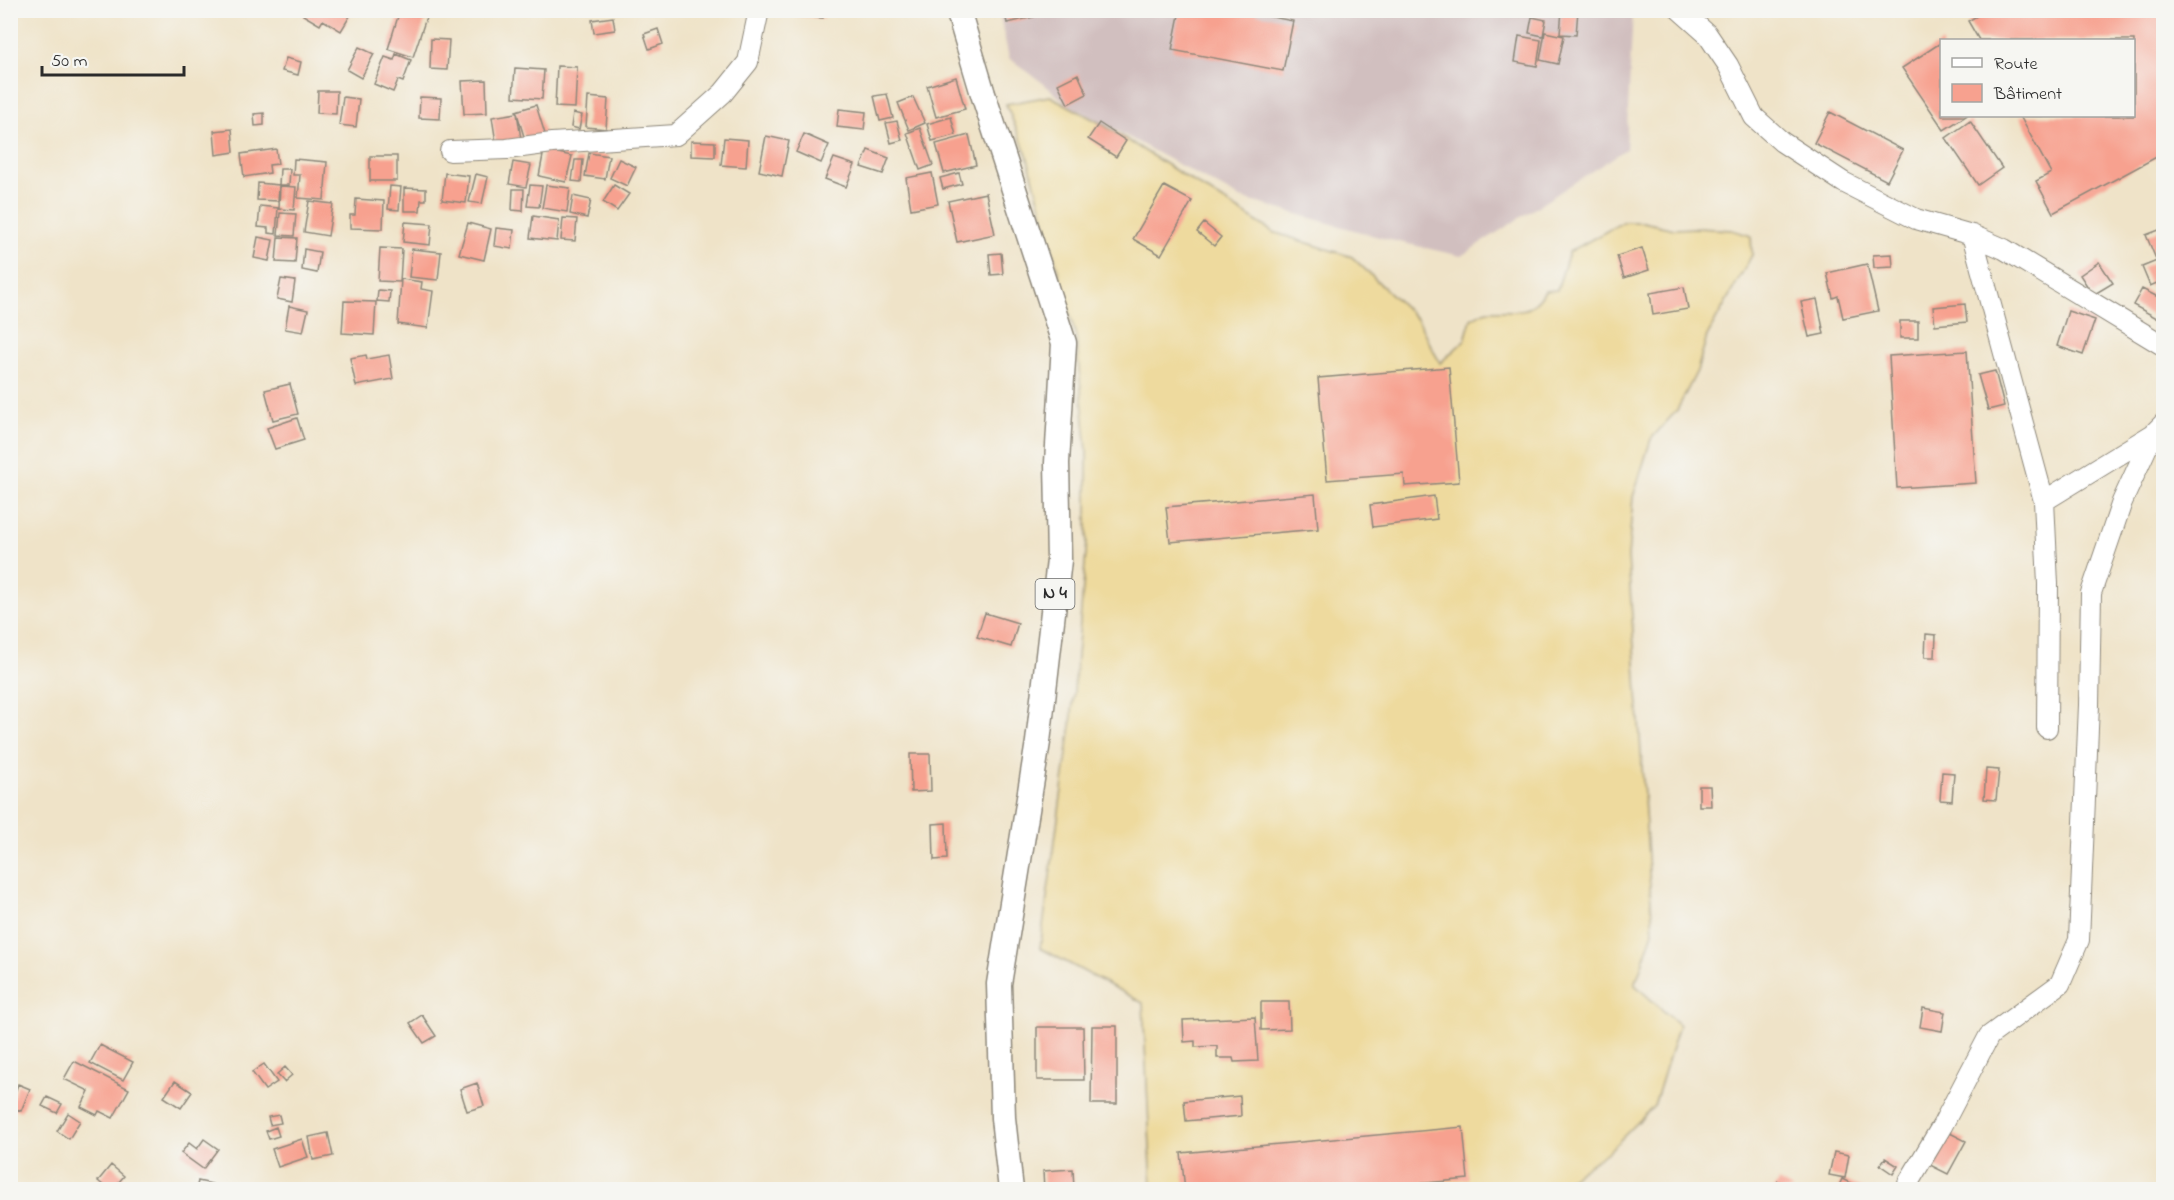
<svg xmlns="http://www.w3.org/2000/svg" width="2174" height="1200" font-family="'Indie Flower',sans-serif">
  <style>
    .industrial { fill: #d1bfbf }
    .sand { fill: #eeda9e; stroke: #8c8264; stroke-width: 1.5 }
    .building { fill: #f7a18f }
    .lines { fill: none; stroke-linecap: round; stroke-linejoin: round }
    .minor-casing { stroke: #8d877a; stroke-width: 22 }
    .major-casing { stroke: #8d877a; stroke-width: 27 }
    .minor { stroke: #fff; stroke-width: 20 }
    .major { stroke: #fff; stroke-width: 24 }
    .labels { text-anchor: middle; dominant-baseline: central; stroke-width: 5; stroke-linejoin: round; paint-order: stroke }
    .shield { fill: #f6f6f2; stroke: #686867; stroke-width: 1.5 }
    .shield-label { font-size: 18px; font-weight: bold; fill: #2b2b2b }
  </style>
  <rect width="100%" height="100%" fill="#f6f6f2"/>
  <filter id="ink" filterUnits="userSpaceOnUse"><feTurbulence type="fractalNoise" baseFrequency=".0167" numOctaves="2"/><feDisplacementMap in="SourceGraphic" scale="12" xChannelSelector="R" yChannelSelector="G"/><feConvolveMatrix kernelMatrix="1 2 1 2 8 2 1 2 1" color-interpolation-filters="sRGB"/></filter>
  <filter id="wash" filterUnits="userSpaceOnUse"><feTurbulence type="fractalNoise" baseFrequency=".008" numOctaves="4" result="noise"/><feDisplacementMap in="SourceGraphic" scale="24" xChannelSelector="R" yChannelSelector="G"/><feGaussianBlur stdDeviation="1.35" result="paint"/><feColorMatrix in="noise" values="0 0 0 0 0 0 0 0 0 0 0 0 0 0 0 0 0 1.4 0 .05"/><feComposite in="paint" operator="in"/></filter>
  <g filter="url(#wash)">
    <rect width="100%" height="100%" fill="#efe3c8"/>
    <path class="industrial" d="M999,11H1633L1626,149L1461,256L1386,239L1240,198L1066,103L1043,83L1009,58Z"/>
    <path class="sand" d="M1050,96L1102,124L1273,232L1352,257L1417,319L1440,363L1465,340L1471,319C1477,316 1483,311 1489,311C1514,309 1529,318 1545,291L1557,290L1569,252L1623,222H1643L1674,229L1696,228L1732,230L1751,236L1752,255L1707,336L1697,371L1677,410L1651,439L1633,497L1628,557L1653,932L1635,985L1679,1025L1654,1106L1609,1151L1555,1189H1152L1143,1003L1040,948L1071,725L1087,541V451L1076,337L1027,155L1006,104Z"/>
    <g id="blocks">
      <path class="building" d="M306,10H340L350,16L341,31L323,20L320,25L303,15Z
        M400,10L428,12L413,57L388,49Z
        M797,10H824L823,18L796,16Z
        M1004,10H1033L1034,17L1007,23Z
        M1180,10H1256V14L1293,21L1283,71L1172,50Z
        M1562,10H1578L1576,35L1560,34Z
        M1987,10H2164V153L2053,213L2036,181L2051,173L2020,116H2134V40H1979L1968,21Z
        M613,17L615,30L594,33L592,20Z
        M1532,17L1546,20L1543,36L1529,33Z
        M658,29L663,44L649,49L644,34Z
        M1545,32L1564,36L1558,64L1540,60Z
        M1519,36L1541,40L1537,66L1515,62Z
        M431,39L449,40L447,70L430,69Z
        M1942,42V116H1966L1944,130L1902,68Z
        M359,47L374,54L361,78L347,70Z
        M396,54L411,60L403,82L398,80L393,92L374,84L385,57L394,60Z
        M286,58L301,62L298,75L282,71Z
        M557,66L577,67L575,108L555,107Z
        M515,68L544,70L542,99L513,97Z
        M1078,74L1087,94L1068,104L1058,84Z
        M956,77L965,109L936,117L927,86Z
        M486,80L487,113L464,114L462,81Z
        M318,91H337L336,114L317,113Z
        M887,94L893,118L880,121L874,96Z
        M343,97L359,99L356,127L339,125Z
        M420,97L441,98L440,119L419,118Z
        M588,97L608,99L606,129L586,127Z
        M913,97L925,123L909,130L898,103Z
        M536,105L545,134L525,140L517,113L521,139L496,143L492,117L517,113L516,111Z
        M839,109L866,112L864,130L837,127Z
        M1830,112L1903,150L1887,181L1814,143Z
        M264,113V125L255,126L254,114Z
        M573,113L582,115L579,129L571,127Z
        M951,117L956,135L932,141L927,124Z
        M897,121L902,140L891,143L886,123Z
        M1970,121L2002,168L1978,185L1946,138Z
        M1099,123L1126,141L1116,157L1088,139Z
        M920,128L933,165L920,170L907,133Z
        M232,129L234,152L216,155L214,131Z
        M804,134L829,145L821,163L796,152Z
        M969,135L976,165L944,173L936,144Z
        M766,136L789,141L782,176L759,171Z
        M724,138L748,140L746,167L721,165Z
        M691,141L715,142V157L691,156Z
        M276,149L278,164L269,165L270,173L244,177L241,154Z
        M544,150L572,156L566,182L539,176Z
        M868,150L889,158L883,174L861,167Z
        M589,153L609,156L605,179L585,176Z
        M370,156H397V181H370Z
        M834,158L855,165L846,187L825,179Z
        M294,159L327,162L324,200L298,198L300,175H293Z
        M619,159L636,167L627,186L610,178Z
        M575,160H583L581,182L572,181Z
        M513,162L531,165L526,187L509,184Z
        M280,169H290L289,185H279Z
        M445,173L469,176L466,203L442,200Z
        M932,173L938,204L911,209L906,178Z
        M959,173L962,184L943,189L940,178Z
        M476,174L488,177L482,204L469,202Z
        M258,183L279,185L278,201L257,200Z
        M530,185L542,186L539,207L527,206Z
        M546,185L570,188L567,212L542,208Z
        M614,185L629,194L617,211L603,202Z
        M280,186L296,187L294,210L279,209Z
        M390,186L401,187L399,210L388,209Z
        M1164,186L1192,201L1161,255L1133,239Z
        M404,188L426,189V200H421L420,211H404Z
        M513,189H524L523,211L512,210Z
        M986,193L995,234L957,242L948,201Z
        M573,196L591,200L587,218L570,214Z
        M356,199L384,201L383,229L350,228V215H355Z
        M309,201L333,204L328,236L304,232Z
        M260,206L278,208L276,234L268,233V228L258,227Z
        M280,213L296,214L294,236L278,235Z
        M533,216L559,220L557,241L530,238Z
        M563,218L577,219L575,241L561,240Z
        M405,222L432,224L430,245L403,242Z
        M468,223L491,229L484,260L459,254Z
        M1204,223L1221,237L1214,246L1197,232Z
        M496,228L514,230L512,249L494,246Z
        M2164,228V256L2156,259L2146,235Z
        M258,237L273,240L269,261L254,258Z
        M278,237L297,238L295,263L276,262Z
        M380,248L402,249L400,282L378,281Z
        M1642,248L1649,270L1624,278L1617,256Z
        M304,249L320,252L317,273L302,270Z
        M412,249L441,252L438,280L409,277Z
        M1001,253L1003,274L991,275L989,254Z
        M1892,254L1893,267L1874,268L1873,255Z
        M2164,258V280L2150,286L2142,267Z
        M2099,262L2113,283L2093,295L2080,275Z
        M1867,264L1878,311L1843,318L1838,296L1833,298L1827,273Z
        M281,279L295,281L292,302L277,299Z
        M401,279L422,282L421,289L433,291L428,328L398,324Z
        M1684,287L1688,309L1653,315L1650,293Z
        M2142,289L2164,300V322L2133,305Z
        M378,290L390,291L389,302L377,301Z
        M1817,299L1824,334L1809,337L1801,302Z
        M344,301L376,302L374,335L342,333Z
        M1965,304L1967,322L1935,325L1933,307Z
        M289,306L308,310L303,332L285,329Z
        M2068,311L2095,320L2083,355L2057,346Z
        M1900,321H1918V338H1900Z
        M1967,351L1976,483L1897,488L1889,356Z
        M366,355L367,359L389,355L393,379L356,386L350,358Z
        M1449,367L1459,482L1405,486L1404,474L1327,480L1318,378Z
        M1995,371L2004,406L1988,410L1978,375Z
        M290,384L298,414L273,420L265,390Z
        M297,418L304,440L275,449L267,428Z
        M1315,494L1318,529L1170,542L1166,507Z
        M1434,496L1437,519L1373,527L1370,505Z
        M985,613L1018,623L1011,647L977,637Z
        M1926,634L1936,635L1935,657H1925Z
        M910,754H930L931,791L911,792Z
        M1986,769L1999,770L1996,800L1984,799Z
        M1942,772L1954,773L1952,801L1940,800Z
        M1699,786H1710L1711,806H1699Z
        M946,823L947,859L934,860L933,824Z
        M1261,1002H1289L1290,1029L1261,1030Z
        M1923,1008L1945,1012L1942,1031L1920,1027Z
        M422,1015L436,1036L424,1043L410,1023Z
        M1255,1017L1258,1061L1234,1062L1233,1058H1217V1046L1195,1047V1041L1184,1042L1183,1020Z
        M1092,1026H1117V1104H1091Z
        M1037,1027H1083L1084,1080H1037Z
        M100,1045L133,1062L123,1080L90,1063Z
        M74,1061L129,1089L113,1118L99,1111L97,1115L81,1107L89,1091L64,1079Z
        M264,1064L277,1082L265,1090L252,1072Z
        M285,1067L292,1075L284,1082L277,1074Z
        M175,1081L192,1092L181,1108L164,1097Z
        M477,1083L484,1106L467,1111L460,1089Z
        M18,1084L30,1089L21,1111L10,1107Z
        M1240,1096L1241,1116L1186,1121L1184,1101Z
        M47,1097L62,1104L57,1113L42,1106Z
        M68,1113L80,1121L69,1139L57,1131Z
        M279,1115L281,1123L270,1125L268,1117Z
        M276,1127L279,1136L269,1139L266,1131Z
        M1463,1127L1468,1179L1353,1190H1185L1181,1153Z
        M1946,1131L1966,1141L1948,1174L1928,1164Z
        M328,1133L333,1156L313,1160L309,1137Z
        M204,1139L218,1149L203,1169L181,1153L189,1143L197,1149Z
        M302,1139L308,1157L278,1167L272,1149Z
        M1834,1152L1849,1155L1845,1178L1829,1175Z
        M1885,1158L1898,1166L1893,1174L1880,1165Z
        M111,1165L124,1176L112,1190H109L98,1181Z
        M1073,1169L1074,1190H1044L1043,1171Z
        M1842,1179L1864,1190H1837Z
        M198,1181L212,1184L210,1190H196Z
        M1778,1181L1794,1190H1773Z"/>
    </g>
  </g>
  <g filter="url(#ink)">
    <use href="#blocks" fill-opacity="0" stroke="#8d877a" stroke-width="1.5"/>
    <g class="lines">
      <defs>
        <path id="minor" d="M1680,10L1707,34L1728,65L1754,117L1782,142L1843,182L1916,219L1972,235L2004,249L2164,346
          M450,151L507,149L552,143L676,135L723,93L748,62L759,10
          M1972,235L2044,501L2048,584L2047,728
          M2044,501L2153,434
          M1908,1183L1942,1126L1989,1036L2060,984L2079,940L2089,705L2091,593L2122,502L2153,434L2164,423"/>
        <path id="major" d="M958,10L983,94L1064,343L1057,463L1059,560L1038,742L999,984L1003,1118L1011,1190"/>
      </defs>
      <use href="#minor" class="minor-casing"/>
      <use href="#major" class="major-casing"/>
      <use href="#minor" class="minor"/>
      <use href="#major" class="major"/>
    </g>
  </g>
  <g class="labels">
    <rect class="shield" x="1035.5" y="579" width="39" height="30" rx="4.5"/>
    <g class="shield-label">
      <text x="1055" y="594">N 4</text>
    </g>
  </g>
  <rect width="2174" height="1200" fill="none" stroke="#f6f6f2" stroke-width="36"/>
  <rect x="1940" y="39" width="195" height="78" fill="#f6f6f2" stroke="#a5a5a2" stroke-width="1.5"/>
  <rect x="1952" y="58" width="30" height="9" fill="#ffffff" stroke="#a5a5a2" stroke-width="1.5"/>
  <text x="1994" y="69" font-size="18" fill="#2b2b2b">Route</text>
  <rect x="1952" y="84" width="30" height="18" fill="#f7a18f" stroke="#a5a5a2" stroke-width="1.5"/>
  <text x="1994" y="99" font-size="18" fill="#2b2b2b">Bâtiment</text>
  <path d="M42 66v9h142v-9" fill="none" stroke="#2b2b2b" stroke-width="3"/>
  <text x="51" y="66" font-size="18" fill="#2b2b2b" stroke="#f6f6f2" stroke-width="4.5" paint-order="stroke">50 m</text>
</svg>
